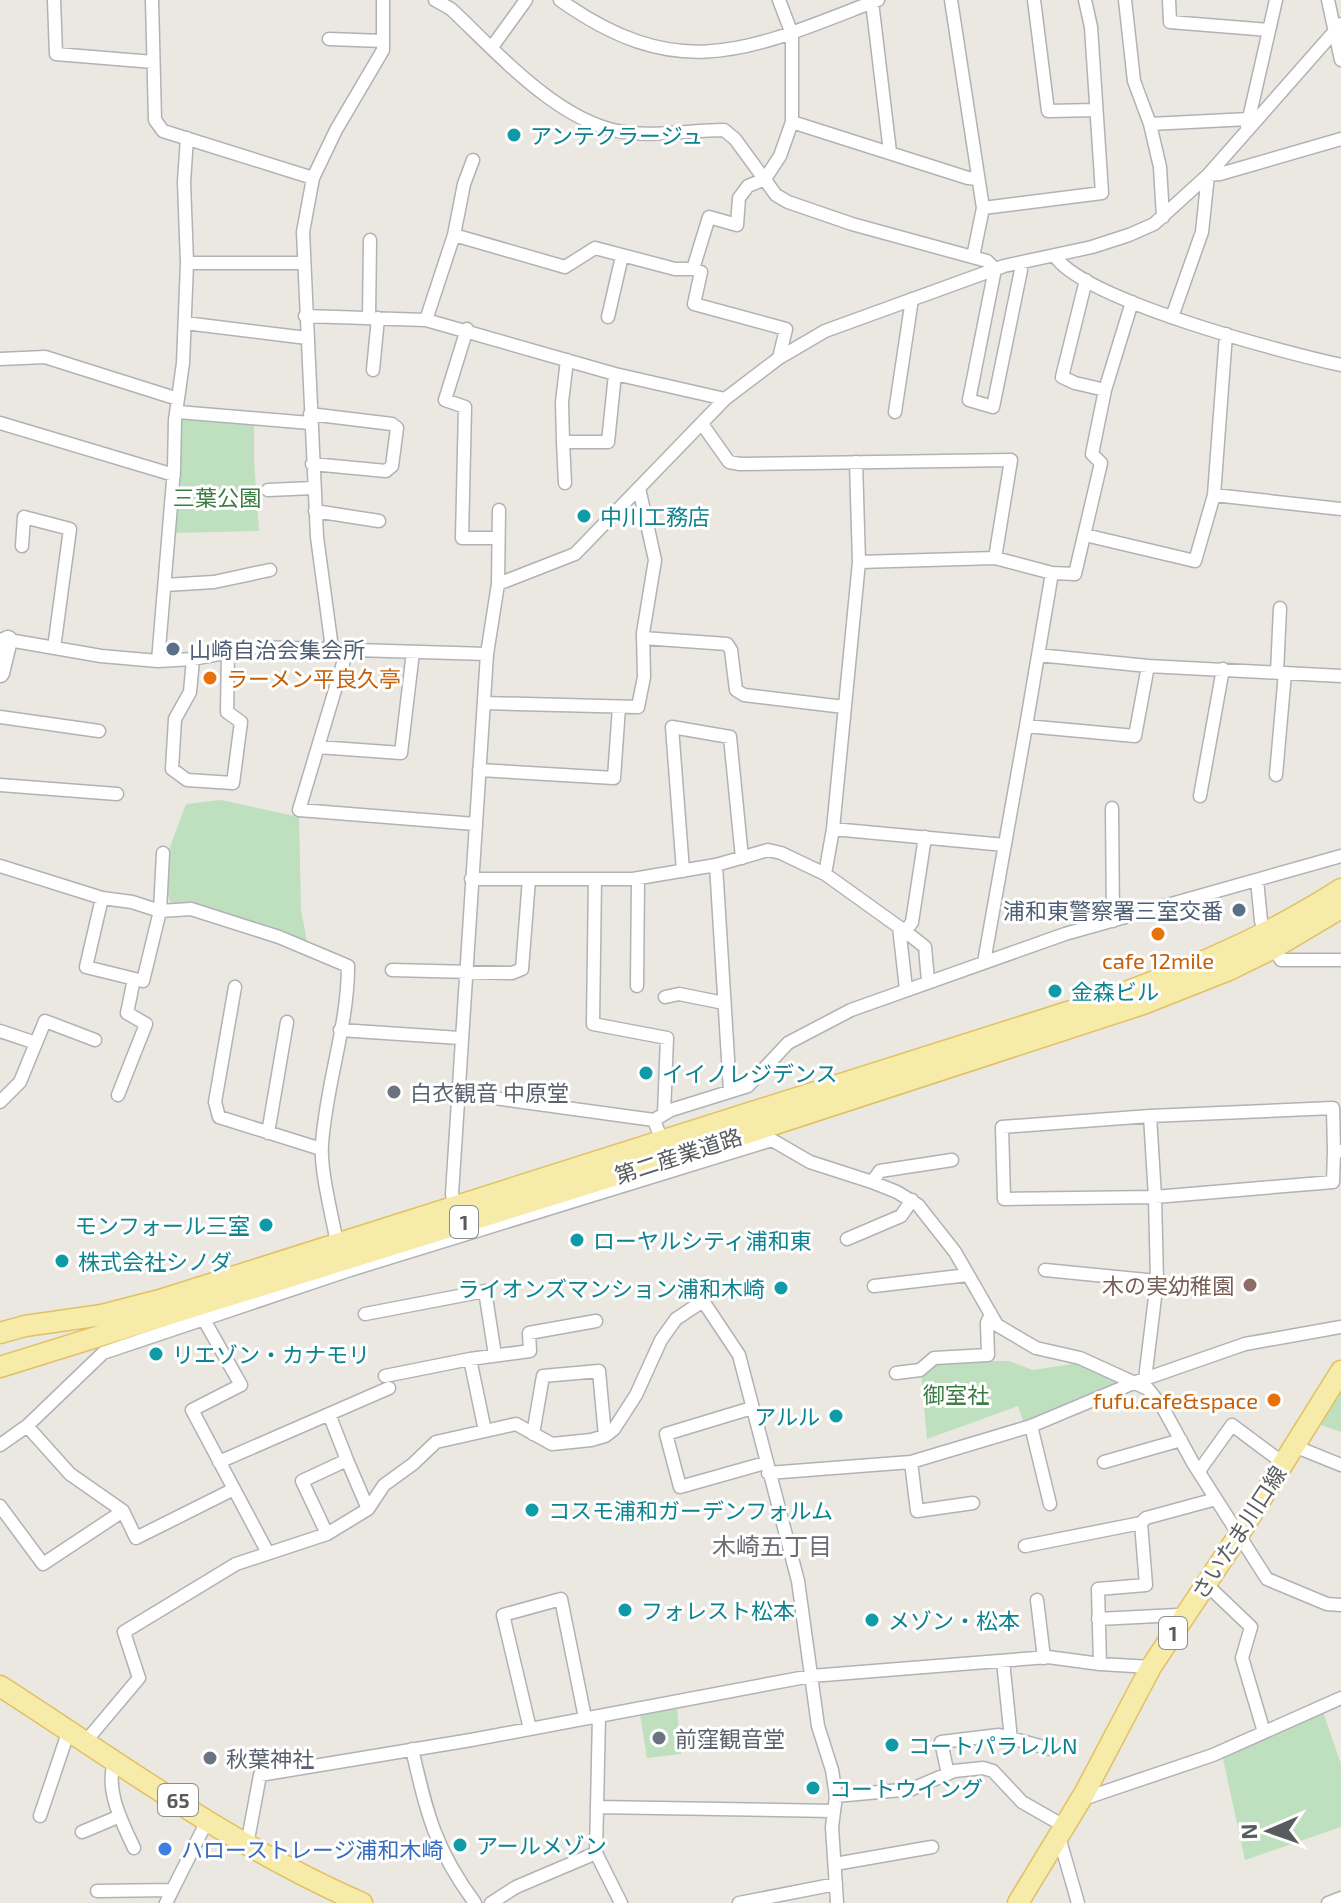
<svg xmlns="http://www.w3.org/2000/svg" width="1341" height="1903" font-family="'Exo 2','Noto Sans JP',sans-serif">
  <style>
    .green { fill: #bee0bf }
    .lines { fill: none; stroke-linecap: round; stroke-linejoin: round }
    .street-casing { stroke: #b1b2b7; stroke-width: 15 }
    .secondary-casing { stroke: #b0b2b6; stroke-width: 21 }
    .primary-casing { stroke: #e2c062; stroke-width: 23 }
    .street { stroke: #fff; stroke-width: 12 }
    .secondary { stroke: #fff; stroke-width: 18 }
    .primary { stroke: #f6eba9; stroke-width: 20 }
    .culture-dot { fill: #0f9aa8; stroke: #fff; stroke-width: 3 }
    .service-dot { fill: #5c6f8a; stroke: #fff; stroke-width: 3 }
    .food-dot { fill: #e8710a; stroke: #fff; stroke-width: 3 }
    .worship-dot { fill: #6b7280; stroke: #fff; stroke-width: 3 }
    .education-dot { fill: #8d6e63; stroke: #fff; stroke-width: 3 }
    .shop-dot { fill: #3f7fe0; stroke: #fff; stroke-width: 3 }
    .labels { text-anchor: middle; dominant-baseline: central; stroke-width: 6; stroke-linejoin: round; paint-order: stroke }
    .shield { fill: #fff; stroke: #8b8d8f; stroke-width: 2 }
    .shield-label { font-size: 20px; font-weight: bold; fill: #595c5f }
    .culture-label { font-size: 22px; fill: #0d838f; stroke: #fff; text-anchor: start }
    .park-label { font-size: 22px; fill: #3b7c40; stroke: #fff }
    .service-label { font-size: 22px; fill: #4e5e75; stroke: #fff; text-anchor: start }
    .food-label { font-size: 22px; fill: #c56008; stroke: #fff; text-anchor: start }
    .worship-label { font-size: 22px; fill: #5b616d; stroke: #fff; text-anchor: start }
    .street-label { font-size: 22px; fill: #595c5f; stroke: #fff }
    .education-label { font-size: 22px; fill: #785e54; stroke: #fff; text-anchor: end }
    .shop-label { font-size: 22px; fill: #366cbe; stroke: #fff; text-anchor: start }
    .neighbourhood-label { font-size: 24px; fill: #6a6d71; stroke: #fff }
  </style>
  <rect width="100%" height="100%" fill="#eae8e0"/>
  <path class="green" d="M185,417L254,423V462L259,531L174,533L181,462L180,423Z
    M221,800L299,817L301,910L308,947L265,928L170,902L161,871L186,804Z
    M934,1361H1009L1033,1370L1078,1363L1127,1382L1024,1424L1018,1406L927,1439L921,1374Z
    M1341,1378V1432L1313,1422Z
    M677,1709L681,1754L647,1758L640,1714Z
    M1322,1709L1341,1764V1827L1245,1860L1223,1759Z"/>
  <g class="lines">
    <defs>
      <path id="street" d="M54,0L56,54L153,62
        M152,0L155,120L163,131L313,178
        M435,0L451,9C499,54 563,128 631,133C662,136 694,130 724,130L735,139L776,195L788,202L852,224L987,261L995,269L969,400L993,407L1021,270L1020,263
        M560,0C682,87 753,48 878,0
        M951,0L983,208L973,257
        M1034,0L1048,111L1096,110
        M1125,0L1134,81L1150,124L1160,167L1163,217
        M1169,0L1170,22L1269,30
        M1328,0L1341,60
        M872,2L890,152
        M329,39L383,41
        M492,47L526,0
        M792,122L968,178L978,179
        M1150,124L1249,119
        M1247,127L1276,0
        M983,208L1102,193L1091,27L1085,0
        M454,235L565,267L595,248L675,269H693L709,217L737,225L739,198L748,186L765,179L780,156L792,122V34L779,0
        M1055,256C1083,300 1285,353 1341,365
        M187,263H303
        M693,269L701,272L694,304L786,329L779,358
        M1086,280L1062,377L1075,383L1105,390
        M305,316L426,320L615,374L725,399
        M608,317L622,256
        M1172,317L1202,232L1208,175L1341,24
        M369,318L370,240
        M426,320L454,235L464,184L473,160
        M185,323L307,338
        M467,329L445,400L465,407L462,538H498
        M0,359L45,357L178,399
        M567,360L562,402L563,442H608L615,374
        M373,370L378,318
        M178,412L310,423
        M895,412L912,299
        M310,414L392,424L397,428L392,466L386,471L312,464
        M0,423L174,475
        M702,424L729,462L740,464L1011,460L995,558
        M563,442L565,483
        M268,490L314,488
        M1214,495L1341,509
        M315,511L379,521
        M1085,535L1195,561L1214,495L1226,334
        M22,546L24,517L70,529L54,648
        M859,562L995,558L1052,573L1075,574L1101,463L1092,454L1105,390L1132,302
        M498,584L575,554L725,399L779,358L825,331L1004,266L1092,247L1129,235L1154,224L1208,175L1220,174L1341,139
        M165,585L214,582L270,570
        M643,638L727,644L731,650L736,690L744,695L844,707
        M3,639L101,656L158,661L193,659L257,647L487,654
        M332,648L317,537L303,232L313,178L336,130L383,50V0
        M347,650L299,810L475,824
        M1038,655L1148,666L1341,676
        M193,659L190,692L175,719L172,769L187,780L233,783L241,722L227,712L228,652
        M158,661L174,469L175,420L183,363L187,263L184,182L187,138
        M1277,673L1280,608
        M484,703L638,707L644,677L643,633L655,560L639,488
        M0,717L99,731
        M1026,726L1052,573
        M318,747L401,753L413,652
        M479,770L614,778L619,707
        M1276,775L1285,673
        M0,785L117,794
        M1200,796L1223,669
        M1112,808L1113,921
        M833,829L1005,845
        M716,865L730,1091
        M0,866L102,898L132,902L160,911L191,909L279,937L348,966C348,1026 326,1084 322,1144C320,1171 332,1215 337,1243
        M683,871L672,727L730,737L742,858
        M825,874L833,829L859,562L856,462
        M471,879H633L716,865L768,850L781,853L825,874L899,927L906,989
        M595,879L593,1024L667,1038L664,1114
        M1257,880L1261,921L1266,934
        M102,898L86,967L143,981L160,911L163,853
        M901,928L925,947L928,981
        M905,932L912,922L925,837
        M1274,948L1281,960H1341
        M984,962L1026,726L1135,736L1148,666
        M392,970L512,973L522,969L529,879
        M637,986L638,878
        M235,987L215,1102L219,1117L321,1149
        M665,997L679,994L724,1003
        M340,1030L460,1038
        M0,1031L36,1043
        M457,1093L654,1120L662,1141
        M118,1095L146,1024L127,1013L134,979
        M0,1102L20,1082L45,1021L95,1040
        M654,1120L671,1110L748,1086L788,1043L851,1010L1065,934L1341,856
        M268,1133L287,1022
        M1334,1152L1333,1182L1155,1197L1004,1199L1002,1127L1150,1116L1333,1108L1334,1152L1341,1151
        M872,1182L880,1171L952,1160
        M454,1206L452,1194L487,654L498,584L499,510
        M847,1239L901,1216L912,1200
        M1045,1270L1157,1281
        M874,1286L968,1275
        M365,1314L485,1291L495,1355
        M204,1320L241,1385L192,1410L268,1553
        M896,1373L920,1370L934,1358L988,1355L987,1323L991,1314
        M385,1376L470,1359
        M1145,1379L1157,1281L1155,1197L1150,1116
        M752,1408L666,1434L680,1487L765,1463
        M27,1426L70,1474L123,1511L136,1538L234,1489
        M1031,1426L1050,1504
        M485,1431L470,1359L530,1351L529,1333L596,1321
        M533,1434L543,1376L599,1371L605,1436
        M0,1445L27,1426L103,1353L350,1270L772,1140L810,1162L872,1182L897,1192L918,1205L955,1252L997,1325L1036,1348L1080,1358L1148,1389L1163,1408L1193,1463L1267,1579L1327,1604L1341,1605
        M1294,1446L1341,1465
        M347,1460L368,1509
        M219,1462L389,1388
        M911,1462L917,1511L973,1503
        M1104,1462L1181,1440
        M1199,1471L1232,1425L1283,1463
        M768,1473L911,1462L1031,1426L1136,1382L1245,1344L1341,1327
        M0,1506L43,1564L123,1511
        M327,1534L302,1481L347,1460L329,1414
        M1025,1546L1141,1523L1146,1518L1216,1499
        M1206,1584L1251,1627L1242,1658L1264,1732
        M1037,1600L1044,1658
        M1098,1619L1177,1615L1183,1618
        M1003,1661L1011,1739
        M1100,1664L1098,1589L1146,1585L1141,1523
        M599,1716L596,1853L621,1903
        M530,1729L503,1615L561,1599L585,1718
        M86,1741L139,1678L124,1632L236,1564L327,1534L368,1509L384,1485L413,1464L436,1442L516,1424L552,1444L591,1440L605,1436L614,1429L636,1395L661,1340L676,1319L703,1301L739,1355L798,1581L818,1726L832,1770L836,1796L832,1827L837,1903
        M412,1749C427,1814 435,1849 475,1903
        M115,1760C104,1789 122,1822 134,1848
        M948,1774L941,1742L999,1735L1051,1749
        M1084,1794L1089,1797L1213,1755L1341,1698
        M836,1796L912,1789L954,1771L983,1768L993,1771L1022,1802L1064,1826
        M597,1807L834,1811
        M40,1816L69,1730
        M82,1832L120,1816
        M1056,1840L1061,1844L1078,1903
        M247,1845L260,1775L471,1740L811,1676L1048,1657L1100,1664L1151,1667
        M835,1864L932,1847
        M97,1891L172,1890
        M166,1903L207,1821
        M491,1903L516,1887L596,1853
        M739,1903L836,1884
        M1328,1903L1341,1898"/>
      <path id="secondary" d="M0,673L8,640"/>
      <path id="primary" d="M0,1333L25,1326L102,1315L160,1300L1074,1010C1169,978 1257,943 1341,889
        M0,1367L668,1159L1143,1004L1229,970L1274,948L1341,908
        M0,1686C117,1761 234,1848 362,1903
        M1018,1903L1084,1794L1151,1667L1238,1536L1341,1371"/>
    </defs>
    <use href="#street" class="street-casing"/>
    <use href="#secondary" class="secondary-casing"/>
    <use href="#primary" class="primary-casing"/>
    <use href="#street" class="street"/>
    <use href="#secondary" class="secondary"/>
    <use href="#primary" class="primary"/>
  </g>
  <g class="culture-dot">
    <circle cx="514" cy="135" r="8"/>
    <circle cx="584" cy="516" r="8"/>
    <circle cx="1055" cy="991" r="8"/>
    <circle cx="646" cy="1073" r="8"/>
    <circle cx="266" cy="1225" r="8"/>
    <circle cx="577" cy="1240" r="8"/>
    <circle cx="62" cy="1261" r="8"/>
    <circle cx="781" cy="1288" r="8"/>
    <circle cx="156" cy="1354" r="8"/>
    <circle cx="836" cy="1416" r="8"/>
    <circle cx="532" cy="1510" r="8"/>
    <circle cx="625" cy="1610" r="8"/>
    <circle cx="872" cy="1620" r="8"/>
    <circle cx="892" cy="1745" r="8"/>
    <circle cx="813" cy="1788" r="8"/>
    <circle cx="460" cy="1845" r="8"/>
  </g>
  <g class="service-dot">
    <circle cx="173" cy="649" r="8"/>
    <circle cx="1239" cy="910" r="8"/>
  </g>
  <g class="food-dot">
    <circle cx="210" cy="678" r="8"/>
    <circle cx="1158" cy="934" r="8"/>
    <circle cx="1274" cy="1400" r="8"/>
  </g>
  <g class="worship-dot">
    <circle cx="394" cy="1092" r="8"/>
    <circle cx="659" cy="1738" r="8"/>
    <circle cx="210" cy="1758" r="8"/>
  </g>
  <circle class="education-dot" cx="1250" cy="1285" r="8"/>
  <circle class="shop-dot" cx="165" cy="1849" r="8"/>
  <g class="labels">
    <g class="shield">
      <rect x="450" y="1206" width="28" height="32" rx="6"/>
      <rect x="1159" y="1617" width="28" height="32" rx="6"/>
      <rect x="158" y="1784" width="40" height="32" rx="6"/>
    </g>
    <g class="shield-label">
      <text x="464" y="1222">1</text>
      <text x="1173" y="1633">1</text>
      <text x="178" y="1800">65</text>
    </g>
    <g class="culture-label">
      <text x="530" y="135">アンテクラージュ</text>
      <text x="600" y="516">中川工務店</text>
      <text x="1071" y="991">金森ビル</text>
      <text x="662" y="1073">イイノレジデンス</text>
      <text x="250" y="1225" text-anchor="end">モンフォール三室</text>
      <text x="593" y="1240">ローヤルシティ浦和東</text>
      <text x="78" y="1261">株式会社シノダ</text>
      <text x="765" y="1288" text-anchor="end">ライオンズマンション浦和木崎</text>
      <text x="172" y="1354">リエゾン・カナモリ</text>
      <text x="820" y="1416" text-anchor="end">アルル</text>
      <text x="548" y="1510">コスモ浦和ガーデンフォルム</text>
      <text x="641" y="1610">フォレスト松本</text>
      <text x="888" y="1620">メゾン・松本</text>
      <text x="908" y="1745">コートパラレルN</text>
      <text x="829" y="1788">コートウイング</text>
      <text x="476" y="1845">アールメゾン</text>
    </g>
    <g class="park-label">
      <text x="217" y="497">三葉公園</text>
      <text x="956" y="1394">御室社</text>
    </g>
    <g class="service-label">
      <text x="189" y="649">山崎自治会集会所</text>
      <text x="1223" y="910" text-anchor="end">浦和東警察署三室交番</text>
    </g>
    <g class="food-label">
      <text x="226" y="678">ラーメン平良久亭</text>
      <text x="1158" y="960" text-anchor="middle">cafe 12mile</text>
      <text x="1258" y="1400" text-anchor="end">fufu.cafe&amp;space</text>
    </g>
    <g class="worship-label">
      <text x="410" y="1092">白衣観音 中原堂</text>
      <text x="675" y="1738">前窪観音堂</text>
      <text x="226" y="1758">秋葉神社</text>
    </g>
    <g class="street-label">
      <text transform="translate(678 1155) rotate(-18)">第二産業道路</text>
      <text transform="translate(1238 1532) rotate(-57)">さいたま川口線</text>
    </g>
    <g class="education-label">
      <text x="1234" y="1285">木の実幼稚園</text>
    </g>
    <g class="shop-label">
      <text x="181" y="1849">ハローストレージ浦和木崎</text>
    </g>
    <g class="neighbourhood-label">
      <text x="772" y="1545">木崎五丁目</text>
    </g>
  </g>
  <g transform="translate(1269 1831) rotate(268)" stroke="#ffffff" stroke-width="6" paint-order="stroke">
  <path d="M0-6L14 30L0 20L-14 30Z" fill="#595c5f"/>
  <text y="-12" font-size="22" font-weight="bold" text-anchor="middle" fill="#595c5f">N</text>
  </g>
</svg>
